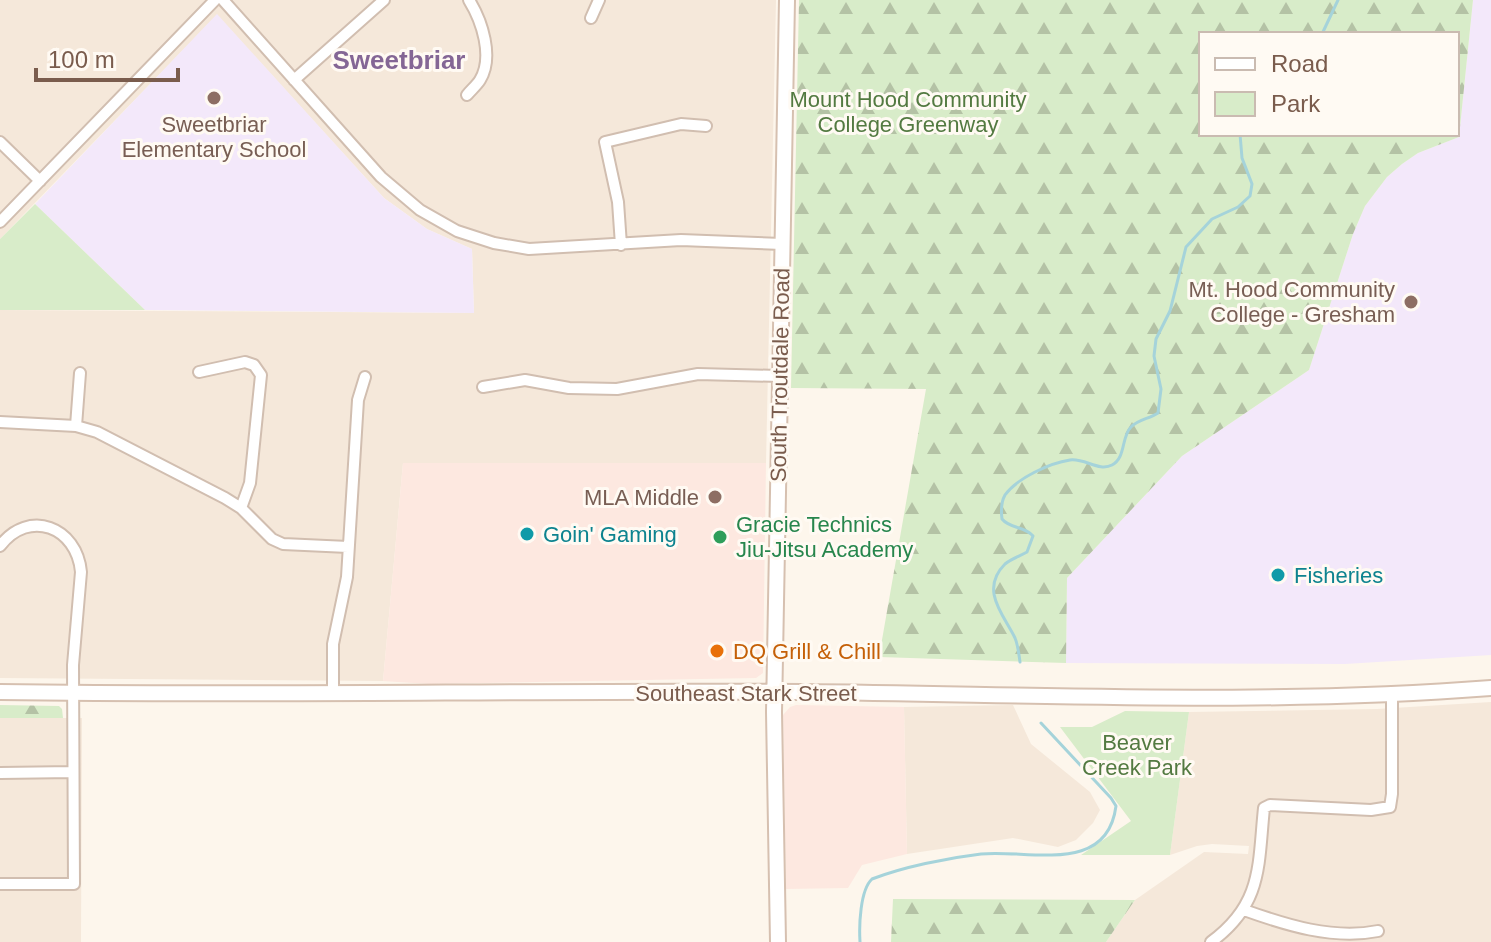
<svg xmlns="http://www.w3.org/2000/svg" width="1491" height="942" font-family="Helvetica,sans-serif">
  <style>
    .residential { fill: #f5e8da }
    .commercial { fill: #fde8e0 }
    .education { fill: #f3e8fa }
    .forest { fill: url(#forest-firs); fill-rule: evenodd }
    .park { fill: #d8ecc9 }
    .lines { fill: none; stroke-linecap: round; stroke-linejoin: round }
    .stream { stroke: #a5d3da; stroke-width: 3 }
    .minor-casing { stroke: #d1beb0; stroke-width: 14 }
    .secondary-casing { stroke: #d6c0b0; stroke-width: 18 }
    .minor { stroke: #fff; stroke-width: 10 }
    .secondary { stroke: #fff; stroke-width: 14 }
    .education-dot { fill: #8d6e63; stroke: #fffaf3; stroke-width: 3 }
    .culture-dot { fill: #0f9aa8; stroke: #fffaf3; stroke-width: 3 }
    .leisure-dot { fill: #2e9e5b; stroke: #fffaf3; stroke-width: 3 }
    .food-dot { fill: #e8710a; stroke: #fffaf3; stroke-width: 3 }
    .labels { text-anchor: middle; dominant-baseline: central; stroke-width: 6; stroke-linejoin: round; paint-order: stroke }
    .park-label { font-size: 22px; fill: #537a41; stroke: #fffaf3 }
    .education-label { font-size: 22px; fill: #785e54; stroke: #fffaf3; text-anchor: end }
    .street-label { font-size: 22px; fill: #7a5c4d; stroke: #fffaf3 }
    .leisure-label { font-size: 22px; fill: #27864d; stroke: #fffaf3; text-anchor: start }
    .culture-label { font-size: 22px; fill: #0d838f; stroke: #fffaf3; text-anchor: start }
    .food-label { font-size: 22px; fill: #c56008; stroke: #fffaf3; text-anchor: start }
    .quarter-label { font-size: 26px; font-weight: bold; fill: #846695; stroke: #fffaf3 }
  </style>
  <defs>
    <pattern id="forest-firs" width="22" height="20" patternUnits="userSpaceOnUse" patternTransform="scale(2)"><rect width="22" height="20" fill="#d8ecc9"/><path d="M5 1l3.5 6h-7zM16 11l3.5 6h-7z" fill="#b4c2a5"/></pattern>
  </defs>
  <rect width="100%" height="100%" fill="#fdf6ec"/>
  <path class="residential" d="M0,0H776L766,463H403L383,681L0,678V310L474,313L472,249L427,229L384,198L217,15L0,239Z
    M1491,702V942H1106L1135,900L1204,852L1248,854L1249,846L1212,844L1197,846L1170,855L1189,712L1377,709Z
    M1013,705L1031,744L1090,792L1100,810L1093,823L1076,840L1058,847L1013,838L907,854L904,707Z
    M0,718H82L81,942H0Z"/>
  <path class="commercial" d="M403,463H766L763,673L756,678L429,684L383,681Z
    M796,705L904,707L907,854L862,865L848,888L786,889L783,715L790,707Z"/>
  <path class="education" d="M1473,0H1491V655L1345,664L1066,663L1067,578L1182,456L1309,370L1353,234L1365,206L1387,177L1402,164L1418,153L1459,137Z
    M217,14L384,198L427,229L472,249L474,313L145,310L35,204Z"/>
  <path class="forest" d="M799,0H1473L1459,137L1418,153L1402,164L1387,177L1365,206L1353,234L1309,370L1182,456L1067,578L1066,663L879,657L926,389L791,388ZM1201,34H1457V134H1201Z
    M0,705L59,706L62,709L63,718H0Z
    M893,899L1135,900L1106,942H891Z"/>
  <path class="park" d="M35,204L145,310H0V239Z
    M1125,711L1189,712L1170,855H1081L1131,821L1060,727H1092Z"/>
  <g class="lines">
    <path class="stream" d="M1322,34L1338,0
      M1020,662C1019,655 1018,645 1015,638C1004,615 979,590 1005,564C1011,559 1020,556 1027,552L1033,536C1025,526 1010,529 1002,519C1001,511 1001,502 1005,495C1017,478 1050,463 1070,460C1085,458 1099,472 1112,465C1126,458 1121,437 1131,427C1139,419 1149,419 1158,413L1161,389L1154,356L1156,339L1170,311L1186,247L1212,219L1238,207L1250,196L1252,184L1242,158L1240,134
      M860,942C859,926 860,890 872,879C903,867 947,858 981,854C1028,849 1107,876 1116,806L1111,798L1041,723"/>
    <defs>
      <path id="minor" d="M223,0L381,177L420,210L457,231L494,243L529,249L681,240L782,244
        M591,18L599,0
        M294,80L384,0
        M467,95C471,90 477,85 480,80C494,57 482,21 469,0
        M0,142L40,181
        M0,222L215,0
        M621,245L618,202L605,142L681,124L706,126
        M199,372L245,362L254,365L261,375L250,483L241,508
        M483,387L525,380L569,388L617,389L698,374L779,376
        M0,422L76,426L97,432L225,498L241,508L272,539L283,544L348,547
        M76,426L80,373
        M0,546C29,508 77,527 81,572L73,665L74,884H0
        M333,694V644L347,577L358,400L365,377
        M0,773L73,772
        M1244,910C1286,925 1333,940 1378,931
        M1211,942C1263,904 1258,865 1264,808L1270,805L1371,810L1390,807L1392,794V694"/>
      <path id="secondary" d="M0,692C267,696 535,690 802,692C1031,694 1262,706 1491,688
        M778,942L774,712L787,0"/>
    </defs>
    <use href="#minor" class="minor-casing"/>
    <use href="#secondary" class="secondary-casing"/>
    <use href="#minor" class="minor"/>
    <use href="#secondary" class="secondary"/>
  </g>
  <g class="education-dot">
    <circle cx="214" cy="98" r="8"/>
    <circle cx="1411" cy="302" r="8"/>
    <circle cx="715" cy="497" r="8"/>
  </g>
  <g class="culture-dot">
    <circle cx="527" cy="534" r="8"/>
    <circle cx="1278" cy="575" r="8"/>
  </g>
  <circle class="leisure-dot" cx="720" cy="537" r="8"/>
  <circle class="food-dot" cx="717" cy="651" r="8"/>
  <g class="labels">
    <g class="park-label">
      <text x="908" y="99">Mount Hood Community<tspan x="908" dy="25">College Greenway</tspan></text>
      <text x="1137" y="742">Beaver<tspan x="1137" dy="25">Creek Park</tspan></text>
    </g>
    <g class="education-label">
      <text x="214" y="124" text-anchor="middle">Sweetbriar<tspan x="214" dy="25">Elementary School</tspan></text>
      <text x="1395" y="289">Mt. Hood Community<tspan x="1395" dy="25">College - Gresham</tspan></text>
      <text x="699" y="497">MLA Middle</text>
    </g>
    <g class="street-label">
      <text transform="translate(780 375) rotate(-89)">South Troutdale Road</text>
      <text x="746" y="693">Southeast Stark Street</text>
    </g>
    <g class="leisure-label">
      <text x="736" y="524">Gracie Technics<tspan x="736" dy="25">Jiu-Jitsu Academy</tspan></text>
    </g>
    <g class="culture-label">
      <text x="543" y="534">Goin' Gaming</text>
      <text x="1294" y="575">Fisheries</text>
    </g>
    <g class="food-label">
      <text x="733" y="651">DQ Grill &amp; Chill</text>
    </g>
    <g class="quarter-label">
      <text x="399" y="60">Sweetbriar</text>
    </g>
  </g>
  <rect x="1199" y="32" width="260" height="104" fill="#fffaf3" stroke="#cabbb1" stroke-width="2"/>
  <rect x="1215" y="58" width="40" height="12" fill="#ffffff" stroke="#cabbb1" stroke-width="2"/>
  <text x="1271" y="72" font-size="24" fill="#7a5c4d">Road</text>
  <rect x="1215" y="92" width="40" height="24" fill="#d8ecc9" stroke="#cabbb1" stroke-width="2"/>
  <text x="1271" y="112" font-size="24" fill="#7a5c4d">Park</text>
  <path d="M36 68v12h142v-12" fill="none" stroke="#7a5c4d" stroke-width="4"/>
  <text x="48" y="68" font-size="24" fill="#7a5c4d" stroke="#fffaf3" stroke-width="6" paint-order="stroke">100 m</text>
</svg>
